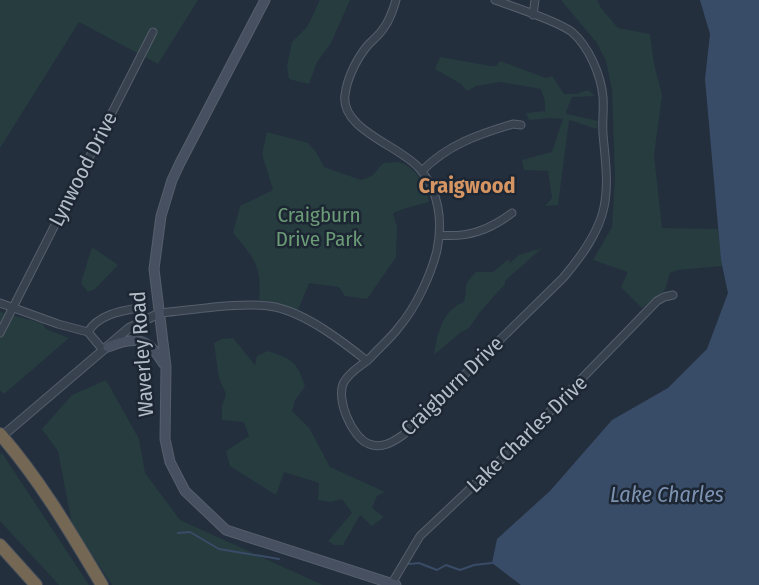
<svg xmlns="http://www.w3.org/2000/svg" width="759" height="585" font-family="'Fira Sans Condensed',sans-serif">
  <style>
    .green { fill: #263c3f }
    .water { fill: #394c67 }
    .lines { fill: none; stroke-linecap: round; stroke-linejoin: round }
    .stream { stroke: #394c67; stroke-width: 2 }
    .minor-casing { stroke: #565f6c; stroke-width: 9 }
    .tertiary-casing { stroke: #565f6c; stroke-width: 10 }
    .secondary-casing { stroke: #565f6c; stroke-width: 11 }
    .motorway-casing { stroke: #434c59; stroke-width: 14 }
    .minor { stroke: #38414e; stroke-width: 7 }
    .tertiary { stroke: #38414e; stroke-width: 8 }
    .secondary { stroke: #465061; stroke-width: 9 }
    .motorway { stroke: #746855; stroke-width: 12 }
    .labels { text-anchor: middle; dominant-baseline: central; stroke-width: 5; stroke-linejoin: round; paint-order: stroke }
    .street-label { font-size: 21px; fill: #b4bcc9; stroke: #1d2633 }
    .park-label { font-size: 21px; fill: #6b9a76; stroke: #1d2633 }
    .neighbourhood-label { font-size: 22px; font-weight: bold; fill: #d59563; stroke: #1d2633 }
    .water-label { font-size: 22px; font-style: italic; fill: #7c92b1; stroke: #1d2633 }
  </style>
  <rect width="100%" height="100%" fill="#242f3e"/>
  <path class="green" d="M0,0H198L158,64L79,22L0,148Z
    M320,0H350L331,43L317,62L309,84L289,79L287,66L292,42L307,27Z
    M561,0H597L601,8L618,28L650,34L654,64L662,95L654,155L662,228L718,229L722,266L678,270L670,273L665,290L642,308L621,287L628,272L593,260L612,227L615,177L612,90L606,61L597,43Z
    M440,57L491,66H496L500,61L546,78L552,76L564,94H576L588,90L595,96L572,97L566,112L567,114L598,121L597,129L569,120L558,205L545,206L552,198L548,171L524,170L522,160L552,152L563,119L551,118L529,120L526,113L545,111V102L541,89L500,82L476,86L467,91L461,84L435,69Z
    M267,132L308,143L316,152L324,167L361,180L372,176L383,163C389,163 397,161 402,163C417,169 427,187 429,202L406,208L393,213L397,227L396,257L367,299L345,296L339,287L309,283L298,310L259,300C262,265 254,258 233,233L240,206L273,190L262,154Z
    M92,247L118,265L95,289L88,292L81,283Z
    M542,248L505,281V284L480,312L469,328L461,332L434,355C437,334 443,309 464,302C469,285 461,287 476,272H493L506,261L510,260L509,264L519,255Z
    M0,312L42,323L46,329L69,338L4,394L0,390Z
    M233,338L255,365L257,356L268,351C292,359 298,362 305,387L295,400L292,411L310,429L330,467L385,492L377,496L372,508L384,517L372,526L360,515L343,545H334L328,541L352,513L342,499L331,502L318,500L319,483L284,472L276,495L230,466L226,451L249,436L244,422L222,420V406L226,394L219,378L214,343L222,339Z
    M106,380L139,439L145,473L180,520L323,585H112L72,524L58,451L42,429L72,395Z
    M2,453L89,585H59L0,521V455Z"/>
  <path class="water" d="M700,0H759V585H521L492,563L497,539L550,491L612,420L668,388L707,349L728,293L721,260L705,79L710,34Z"/>
  <g class="lines">
    <path class="stream" d="M178,533L190,532L219,549L279,559
      M409,564L419,563L437,570L446,565L460,570L474,565L492,563"/>
    <defs>
      <path id="minor" d="M396,0C393,10 390,20 383,29C379,35 373,40 368,45C357,58 347,78 345,95C340,129 400,146 419,168C439,190 443,221 437,250C431,275 416,307 399,327C391,338 380,347 371,357C362,366 351,370 344,382C335,398 352,438 369,444C382,449 393,442 403,435L563,278C580,258 599,233 604,207C609,183 605,158 603,134C602,121 604,109 603,97C601,75 589,47 572,32C558,21 514,7 495,0
        M533,15L535,0
        M422,171C447,145 479,134 513,124L521,125
        M439,235C468,238 489,230 512,213
        M0,303L58,324L88,332L103,350
        M160,313C194,310 243,301 275,307C307,314 342,341 367,361
        M88,332C98,315 120,311 138,308
        M0,333L153,32
        M392,583L420,536L527,435L657,301L664,297L673,295"/>
      <path id="tertiary" d="M0,438L129,328L160,313"/>
      <path id="secondary" d="M265,0L180,163L172,180L161,216L154,269L166,367L165,439L170,462L185,491L226,530L396,585
        M108,347C134,336 148,337 163,363"/>
      <path id="motorway" d="M0,434C40,480 71,533 102,585
        M0,545L36,585"/>
    </defs>
    <use href="#minor" class="minor-casing"/>
    <use href="#tertiary" class="tertiary-casing"/>
    <use href="#secondary" class="secondary-casing"/>
    <use href="#motorway" class="motorway-casing"/>
    <use href="#minor" class="minor"/>
    <use href="#tertiary" class="tertiary"/>
    <use href="#secondary" class="secondary"/>
    <use href="#motorway" class="motorway"/>
  </g>
  <g class="labels">
    <g class="street-label">
      <text transform="translate(83 169) rotate(-63)">Lynwood Drive</text>
      <text transform="translate(142 354) rotate(-94)">Waverley Road</text>
      <text transform="translate(452 386) rotate(-44)">Craigburn Drive</text>
      <text transform="translate(527 434) rotate(-44)">Lake Charles Drive</text>
    </g>
    <g class="park-label">
      <text x="319" y="215">Craigburn<tspan x="319" dy="24">Drive Park</tspan></text>
    </g>
    <g class="neighbourhood-label">
      <text x="467" y="185">Craigwood</text>
    </g>
    <g class="water-label">
      <text x="667" y="494">Lake Charles</text>
    </g>
  </g>
</svg>
